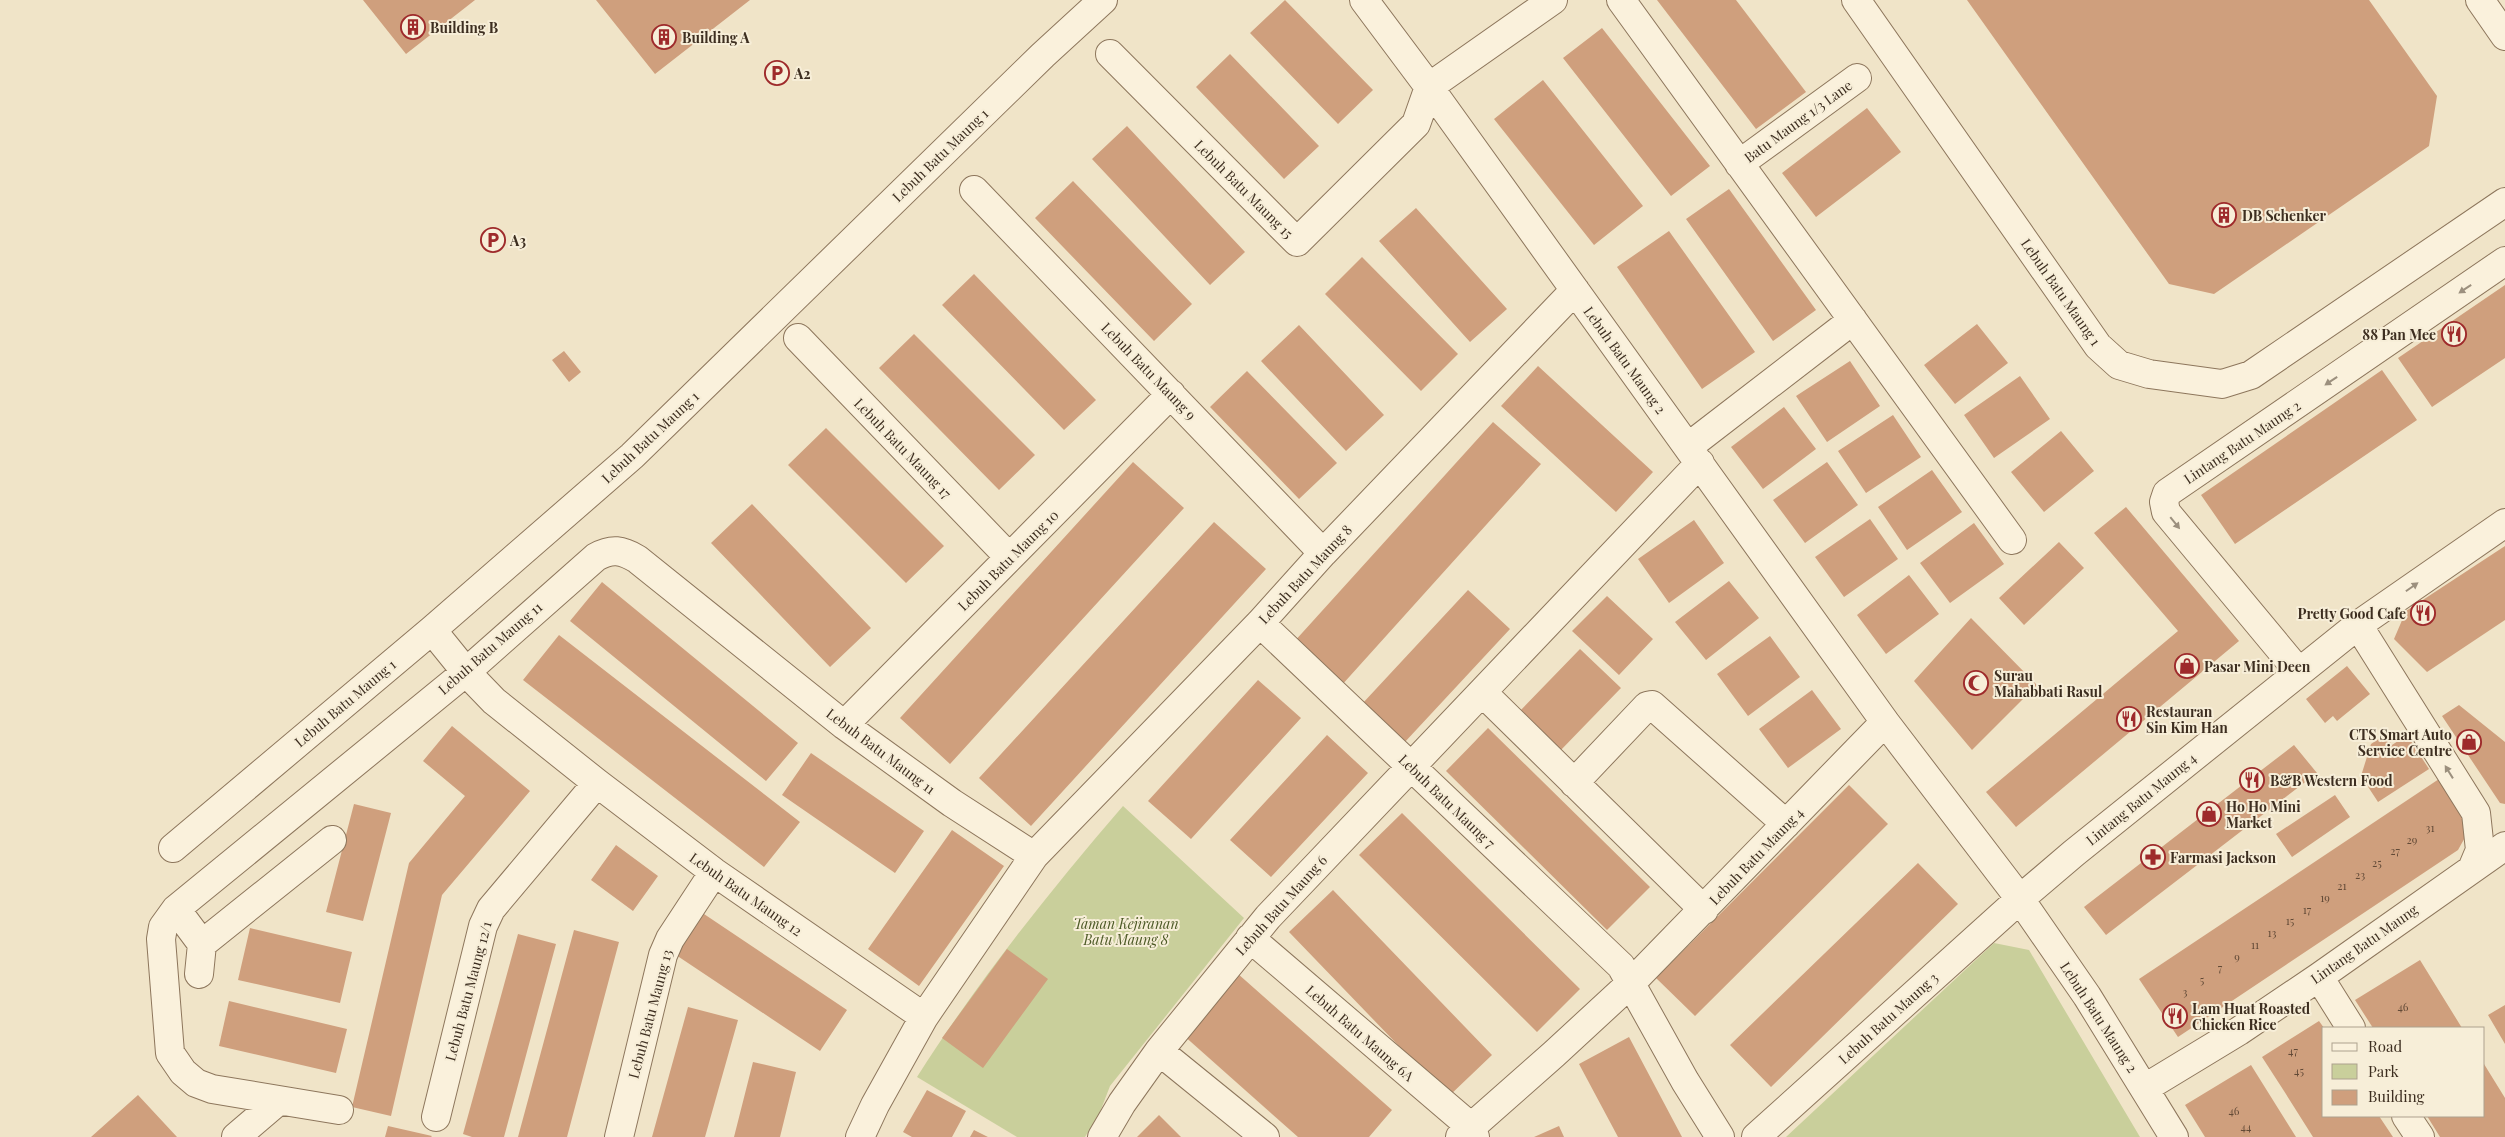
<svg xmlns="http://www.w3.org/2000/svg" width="2505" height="1137" font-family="'Playfair Display',serif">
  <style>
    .green { fill: #c9cf9b }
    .building { fill: #cf9f7d }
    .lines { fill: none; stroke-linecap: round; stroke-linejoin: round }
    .minor-casing { stroke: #8d765c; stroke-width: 30 }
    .minor { stroke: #faf1dc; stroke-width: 28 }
    .oneway { fill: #9c907e }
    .labels { text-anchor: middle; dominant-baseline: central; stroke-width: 4; stroke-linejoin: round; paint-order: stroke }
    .number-label { font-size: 11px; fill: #624a37 }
    .poi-label { font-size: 14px; font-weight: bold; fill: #3d2e20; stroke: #f7eed8; text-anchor: start }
    .street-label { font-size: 14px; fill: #3d2e20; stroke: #f7eed8 }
    .park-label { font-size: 14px; font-style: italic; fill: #4d5a26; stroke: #f7eed8 }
  </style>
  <rect width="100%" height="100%" fill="#f0e4c8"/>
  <path class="green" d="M1123,806L1244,918L1110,1086L1100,1112L1085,1137H1017L917,1077C978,981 1049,892 1123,806Z
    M1994,943L2029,950L2140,1137H1786Z"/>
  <path class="building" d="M363,0H475L406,54Z
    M596,0H750L655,74Z
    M1285,0L1373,90L1338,124L1250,33Z
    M1657,0H1736L1806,92L1756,129Z
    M1967,0H2369L2437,96L2429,146L2214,294L2169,284Z
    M1602,28L1710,166L1671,196L1563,58Z
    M1230,54L1319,146L1284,179L1196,87Z
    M1543,80L1643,206L1594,245L1494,119Z
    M1867,108L1901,152L1816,217L1782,173Z
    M1127,126L1245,252L1210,285L1092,159Z
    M1073,181L1192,304L1154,341L1035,218Z
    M1729,189L1816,310L1773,341L1686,219Z
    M1416,208L1507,309L1470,342L1379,241Z
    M1669,231L1755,352L1702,389L1617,267Z
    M1362,257L1458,354L1421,391L1325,294Z
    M974,274L1096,400L1064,430L942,305Z
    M2505,285V358L2432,407L2398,358Z
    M1977,324L2008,363L1955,404L1924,365Z
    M1299,325L1384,415L1346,451L1261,361Z
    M914,334L1035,455L999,490L879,368Z
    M564,351L581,372L569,382L552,360Z
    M1850,361L1880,406L1827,442L1796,396Z
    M1538,366L1653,472L1616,512L1501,406Z
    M2382,370L2417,420L2235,544L2201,495Z
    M1247,371L1337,463L1299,499L1210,407Z
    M2020,376L2050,419L1994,458L1964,415Z
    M1784,407L1816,449L1763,489L1731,447Z
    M1893,415L1921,457L1866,493L1838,451Z
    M1493,422L1541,464L1341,686L1293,643Z
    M826,428L944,546L906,583L788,465Z
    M2061,431L2094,471L2044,512L2011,472Z
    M1133,462L1184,508L950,764L900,718Z
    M1827,462L1858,505L1805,543L1773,500Z
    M1932,470L1962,512L1907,550L1878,507Z
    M752,504L871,628L830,667L711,543Z
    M2126,507L2239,641L2016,827L1986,792L2178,631L2094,533Z
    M1870,519L1898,559L1844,597L1815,557Z
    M1694,520L1724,563L1669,603L1638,559Z
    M1214,522L1266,569L1031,826L979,778Z
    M1974,523L2004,564L1950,603L1920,563Z
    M2059,542L2084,568L2024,625L1999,598Z
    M2505,546V620L2427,672L2394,639L2406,611Z
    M1909,575L1939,614L1886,654L1857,615Z
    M1729,581L1759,618L1706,660L1675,622Z
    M602,582L798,743L766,781L570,621Z
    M1468,590L1510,629L1404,743L1362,704Z
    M1607,596L1653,639L1619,675L1572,631Z
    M1971,618L2037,685L1972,750L1914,681Z
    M559,635L800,822L764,867L523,680Z
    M1770,636L1800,677L1748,716L1717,674Z
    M1580,649L1621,688L1559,752L1518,713Z
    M2347,666L2370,694L2337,721L2333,716L2325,723L2306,699Z
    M1258,680L1301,718L1191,839L1148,801Z
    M1812,690L1841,729L1788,768L1759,729Z
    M2459,705L2505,742V804L2500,803L2442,716Z
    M452,726L530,791L442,895L391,1116L352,1107L409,863L465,796L423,761Z
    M1488,728L1650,887L1607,930L1446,771Z
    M2386,734L2392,745L2407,735L2429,769L2378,802L2361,776L2371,744Z
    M1327,735L1368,773L1271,877L1230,840Z
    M2294,745L2317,773L2106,935L2084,907Z
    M811,753L924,831L895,873L782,795Z
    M2442,777L2473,823L2458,850L2178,1037L2139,979Z
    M1849,785L1888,824L1695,1016L1656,978Z
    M2335,795L2350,817L2292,857L2276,834Z
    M354,804L391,813L363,921L326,912Z
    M1402,813L1580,989L1537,1032L1359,855Z
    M952,830L1004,866L919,986L868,949Z
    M616,845L658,876L633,911L591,880Z
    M1918,863L1958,904L1771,1087L1730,1045Z
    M1333,890L1492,1055L1448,1097L1289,932Z
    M704,914L847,1010L820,1051L676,955Z
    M250,928L352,952L340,1003L238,980Z
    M574,930L619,942L567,1137H518Z
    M518,934L556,944L504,1137H472L463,1134Z
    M1007,949L1048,979L983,1068L942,1038Z
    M2420,960L2462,1028H2373L2355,1000Z
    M1237,973L1392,1110L1369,1137H1298L1182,1034Z
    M229,1001L347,1029L336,1073L219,1046Z
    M2505,1005V1044L2488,1015Z
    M688,1007L738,1020L705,1137H652Z
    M2319,1021L2324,1028V1116H2379L2393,1137H2313L2284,1091L2262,1057Z
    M1629,1037L1682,1137H1618L1579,1064Z
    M753,1062L796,1072L780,1137H734Z
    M2484,1064L2505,1098V1137H2440L2427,1116H2484Z
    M2251,1065L2296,1137H2205L2185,1105Z
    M927,1090L966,1111L952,1137H912L903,1132Z
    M138,1095L177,1137H91Z
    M1159,1115L1181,1137H1137Z
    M388,1126L432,1136L431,1137H385Z
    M1559,1126L1564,1137H1534Z
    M974,1130L988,1137H970Z"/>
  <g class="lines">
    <defs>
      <path id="minor" d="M1364,0L1429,87L1885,722L2020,899L2087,996L2174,1137
        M1621,0L2012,540
        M1856,0L2098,346L2119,365L2149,374L2222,384L2251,375L2505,202
        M2480,0L2505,36
        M1110,54L1297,242L1416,124L1429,87
        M1429,87L1553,0
        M1739,164L1857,78
        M974,190L1323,553
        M798,338L1009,557
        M1688,447L1853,320
        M1260,623L1621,966L1685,1081L1720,1137
        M2358,625L2476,813L2480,850L2472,869
        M432,630L466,672L494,701L597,783L714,872L924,1017L1034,856L1260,623L1323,553L1575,290
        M2299,672L2166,512L2164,502L2167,493L2505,261
        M1482,692L1704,910
        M844,725L1171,394
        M1574,783L1647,706L1652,705L1786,824
        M173,848L432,630L632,456L1043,55L1103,0
        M176,909L202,944L332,840
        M1250,938L1471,1127L1475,1137
        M199,974L202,944
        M2319,977L2351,1028
        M1159,1051L1265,1137
        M2145,1088L2239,1031L2319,977L2505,846
        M339,1110L212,1089L196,1083L183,1072L170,1053L161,939L163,927L176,909L466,672L596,557C612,548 622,550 637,559L844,725L952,803L1034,856
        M2406,1116L2420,1137
        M436,1117L483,926L491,909L597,783
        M236,1137L278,1101
        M619,1137L663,955L670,939L714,872
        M860,1137L875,1105L924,1017
        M1102,1137L1122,1103L1159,1051L1268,917L1700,463
        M1460,1137L1554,1054L1632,982L1885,722
        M1756,1137L2020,899L2074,853L2358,625L2505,523"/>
    </defs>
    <use href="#minor" class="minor-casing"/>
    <use href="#minor" class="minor"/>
  </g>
  <defs><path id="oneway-solid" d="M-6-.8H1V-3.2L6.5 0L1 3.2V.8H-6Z" transform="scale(1.25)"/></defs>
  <g class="oneway">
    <use href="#oneway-solid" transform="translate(2465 289) rotate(146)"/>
    <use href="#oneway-solid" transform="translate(2331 381) rotate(146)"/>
    <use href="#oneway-solid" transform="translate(2175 523) rotate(51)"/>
    <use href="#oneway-solid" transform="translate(2412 587) rotate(-35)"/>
    <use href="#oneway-solid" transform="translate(2449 772) rotate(-122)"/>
  </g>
  <defs>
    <symbol id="building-ring" viewBox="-11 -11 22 22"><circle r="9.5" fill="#f7eed8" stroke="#9e2a2b" stroke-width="1.5"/><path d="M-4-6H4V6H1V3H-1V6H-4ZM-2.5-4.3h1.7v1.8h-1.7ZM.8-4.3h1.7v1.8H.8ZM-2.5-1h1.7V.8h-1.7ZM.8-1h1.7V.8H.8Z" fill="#9e2a2b"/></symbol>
    <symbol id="parking-ring" viewBox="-11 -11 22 22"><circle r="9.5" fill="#f7eed8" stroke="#9e2a2b" stroke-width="1.5"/><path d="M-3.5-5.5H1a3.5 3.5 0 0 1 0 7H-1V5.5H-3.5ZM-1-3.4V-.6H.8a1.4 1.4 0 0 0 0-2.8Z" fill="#9e2a2b"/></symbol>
    <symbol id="restaurant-ring" viewBox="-11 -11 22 22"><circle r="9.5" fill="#f7eed8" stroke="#9e2a2b" stroke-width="1.5"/><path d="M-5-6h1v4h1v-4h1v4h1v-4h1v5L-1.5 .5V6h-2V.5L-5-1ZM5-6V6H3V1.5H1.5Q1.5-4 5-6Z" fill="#9e2a2b"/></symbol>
    <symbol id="shop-ring" viewBox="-11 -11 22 22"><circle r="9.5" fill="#f7eed8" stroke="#9e2a2b" stroke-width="1.5"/><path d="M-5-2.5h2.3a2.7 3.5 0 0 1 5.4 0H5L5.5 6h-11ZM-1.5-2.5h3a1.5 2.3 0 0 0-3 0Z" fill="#9e2a2b"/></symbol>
    <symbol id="mosque-ring" viewBox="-11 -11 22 22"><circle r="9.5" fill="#f7eed8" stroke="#9e2a2b" stroke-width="1.5"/><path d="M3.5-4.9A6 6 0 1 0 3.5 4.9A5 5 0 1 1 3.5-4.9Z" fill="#9e2a2b"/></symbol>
    <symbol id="pharmacy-ring" viewBox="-11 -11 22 22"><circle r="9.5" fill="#f7eed8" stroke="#9e2a2b" stroke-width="1.5"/><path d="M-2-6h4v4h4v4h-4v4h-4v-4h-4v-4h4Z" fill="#9e2a2b"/></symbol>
  </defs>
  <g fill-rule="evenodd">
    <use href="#building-ring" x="399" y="13" width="28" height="28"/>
    <use href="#building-ring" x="650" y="23" width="28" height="28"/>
    <use href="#parking-ring" x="763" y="59" width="28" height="28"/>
    <use href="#building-ring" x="2210" y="201" width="28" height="28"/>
    <use href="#parking-ring" x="479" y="226" width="28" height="28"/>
    <use href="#restaurant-ring" x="2440" y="320" width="28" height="28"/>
    <use href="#restaurant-ring" x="2409" y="599" width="28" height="28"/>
    <use href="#shop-ring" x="2173" y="652" width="28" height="28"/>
    <use href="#mosque-ring" x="1962" y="669" width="28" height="28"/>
    <use href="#restaurant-ring" x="2115" y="705" width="28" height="28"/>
    <use href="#shop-ring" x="2455" y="728" width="28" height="28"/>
    <use href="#restaurant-ring" x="2238" y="766" width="28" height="28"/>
    <use href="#shop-ring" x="2195" y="800" width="28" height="28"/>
    <use href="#pharmacy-ring" x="2139" y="843" width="28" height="28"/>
    <use href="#restaurant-ring" x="2161" y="1002" width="28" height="28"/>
  </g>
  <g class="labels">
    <g class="number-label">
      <text x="2430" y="827">31</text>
      <text x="2412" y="839">29</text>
      <text x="2395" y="850">27</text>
      <text x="2377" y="862">25</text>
      <text x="2360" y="874">23</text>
      <text x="2342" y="885">21</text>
      <text x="2325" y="897">19</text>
      <text x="2307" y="909">17</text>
      <text x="2290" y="920">15</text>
      <text x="2272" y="932">13</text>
      <text x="2255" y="944">11</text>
      <text x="2237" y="956">9</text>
      <text x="2220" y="967">7</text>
      <text x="2202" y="979">5</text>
      <text x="2185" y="991">3</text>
      <text x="2403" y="1006">46</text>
      <text x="2293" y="1050">47</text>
      <text x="2299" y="1070">45</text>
      <text x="2234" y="1110">46</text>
      <text x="2246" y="1126">44</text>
    </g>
    <g class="poi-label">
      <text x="430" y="27">Building B</text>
      <text x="682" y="37">Building A</text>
      <text x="794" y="73">A2</text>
      <text x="2242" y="215">DB Schenker</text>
      <text x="510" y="240">A3</text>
      <text x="2436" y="334" text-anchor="end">88 Pan Mee</text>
      <text x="2406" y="613" text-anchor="end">Pretty Good Cafe</text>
      <text x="2204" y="666">Pasar Mini Deen</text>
      <text x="1994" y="675">Surau<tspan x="1994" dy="16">Mahabbati Rasul</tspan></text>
      <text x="2146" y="711">Restauran<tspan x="2146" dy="16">Sin Kim Han</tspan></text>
      <text x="2452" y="734" text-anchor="end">CTS Smart Auto<tspan x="2452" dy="16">Service Centre</tspan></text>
      <text x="2270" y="780">B&amp;B Western Food</text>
      <text x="2226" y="806">Ho Ho Mini<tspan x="2226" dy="16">Market</tspan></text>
      <text x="2170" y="857">Farmasi Jackson</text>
      <text x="2192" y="1008">Lam Huat Roasted<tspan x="2192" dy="16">Chicken Rice</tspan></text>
    </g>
    <g class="street-label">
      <text transform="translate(1798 121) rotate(-36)">Batu Maung 1/3 Lane</text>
      <text transform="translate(940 155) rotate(-44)">Lebuh Batu Maung 1</text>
      <text transform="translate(1244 189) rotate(45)">Lebuh Batu Maung 15</text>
      <text transform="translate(2061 292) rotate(55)">Lebuh Batu Maung 1</text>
      <text transform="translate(1625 360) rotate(54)">Lebuh Batu Maung 2</text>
      <text transform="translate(1149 371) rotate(46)">Lebuh Batu Maung 9</text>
      <text transform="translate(650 437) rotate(-43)">Lebuh Batu Maung 1</text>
      <text transform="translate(2242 442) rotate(-34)">Lintang Batu Maung 2</text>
      <text transform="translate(903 448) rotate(46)">Lebuh Batu Maung 17</text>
      <text transform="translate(1008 560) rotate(-45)">Lebuh Batu Maung 10</text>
      <text transform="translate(1305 574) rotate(-47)">Lebuh Batu Maung 8</text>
      <text transform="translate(490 648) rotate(-41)">Lebuh Batu Maung 11</text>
      <text transform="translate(345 703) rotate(-40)">Lebuh Batu Maung 1</text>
      <text transform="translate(881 751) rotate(37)">Lebuh Batu Maung 11</text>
      <text transform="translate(2141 799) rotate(-39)">Lintang Batu Maung 4</text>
      <text transform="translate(1447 801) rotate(44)">Lebuh Batu Maung 7</text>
      <text transform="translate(1756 856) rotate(-46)">Lebuh Batu Maung 4</text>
      <text transform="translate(746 894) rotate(35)">Lebuh Batu Maung 12</text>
      <text transform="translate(1281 905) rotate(-48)">Lebuh Batu Maung 6</text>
      <text transform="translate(2364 944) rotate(-35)">Lintang Batu Maung</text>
      <text transform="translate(468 991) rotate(-75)">Lebuh Batu Maung 12/1</text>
      <text transform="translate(650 1014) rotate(-75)">Lebuh Batu Maung 13</text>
      <text transform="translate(2099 1017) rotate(57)">Lebuh Batu Maung 2</text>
      <text transform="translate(1888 1018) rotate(-42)">Lebuh Batu Maung 3</text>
      <text transform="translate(1360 1033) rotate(41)">Lebuh Batu Maung 6A</text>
    </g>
    <g class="park-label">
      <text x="1126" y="923">Taman Kejiranan<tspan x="1126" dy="16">Batu Maung 8</tspan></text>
    </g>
  </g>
  <rect x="2322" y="1027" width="162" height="90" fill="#f7eed8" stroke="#ada18e"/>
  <rect x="2332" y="1043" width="25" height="8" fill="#faf1dc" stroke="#ada18e"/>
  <text x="2368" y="1052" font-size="15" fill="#3d2e20">Road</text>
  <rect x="2332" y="1064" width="25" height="15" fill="#c9cf9b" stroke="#ada18e"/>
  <text x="2368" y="1077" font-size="15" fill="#3d2e20">Park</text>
  <rect x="2332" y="1090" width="25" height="15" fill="#cf9f7d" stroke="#ada18e"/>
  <text x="2368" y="1102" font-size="15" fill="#3d2e20">Building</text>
</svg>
